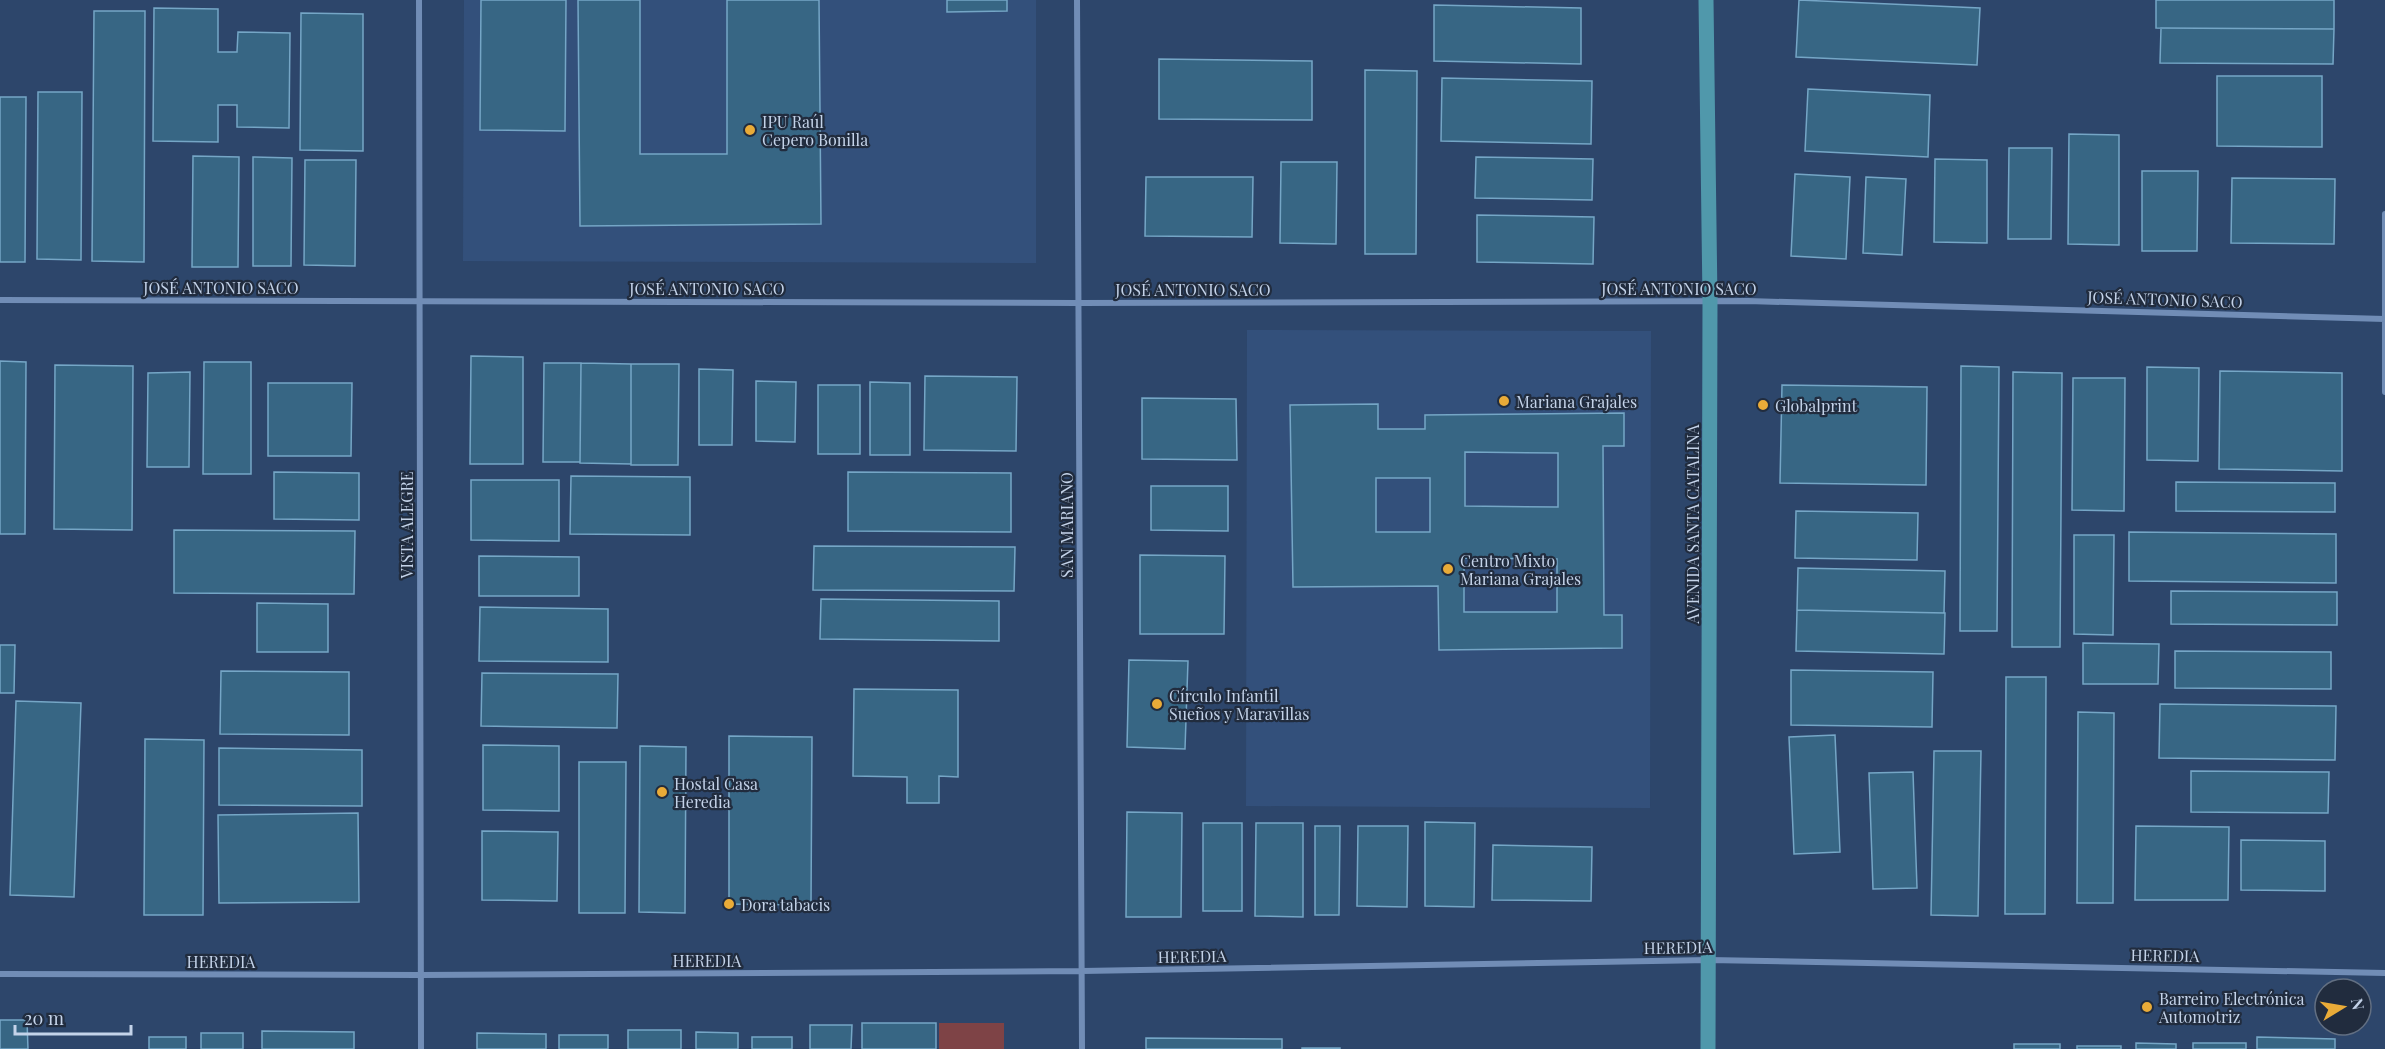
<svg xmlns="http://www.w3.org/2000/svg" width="2385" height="1049" font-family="'Playfair Display',serif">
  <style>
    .built { fill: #33507b }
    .green { fill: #7e4346 }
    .building { fill: #376684; stroke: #75a6c6; stroke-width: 1.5; fill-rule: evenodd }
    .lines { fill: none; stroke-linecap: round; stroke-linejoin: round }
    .minor { stroke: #718db6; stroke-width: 6 }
    .primary { stroke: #5098ab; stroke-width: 15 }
    .poi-dot { fill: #e9ab38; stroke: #212c3e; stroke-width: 2 }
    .labels { text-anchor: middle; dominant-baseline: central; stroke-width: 4.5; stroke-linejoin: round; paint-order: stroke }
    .poi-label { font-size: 16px; fill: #c4d3e9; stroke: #212c3e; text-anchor: start }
    .street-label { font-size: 16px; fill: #c4d3e9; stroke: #212c3e }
  </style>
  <rect width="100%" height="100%" fill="#2d466b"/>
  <path class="built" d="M464,0H1036V263L463,261Z
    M1247,330L1651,331L1650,808L1246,806Z"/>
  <path class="green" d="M939,1023H1004V1049H939Z"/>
  <path class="building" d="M481,0H566L565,131L480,130Z
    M578,0H640V154H727V0H819L821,224L580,226Z
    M947,0H1007V11L947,12Z
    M1799,0L1980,8L1977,65L1796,57Z
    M2156,0H2334V29L2156,28Z
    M1434,5L1581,8V64L1434,61Z
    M154,8L218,9V52H237L238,32L290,33L289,128L237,127V105H218V142L153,141Z
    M94,11H145L144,262L92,261Z
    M301,13L363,14V151L300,150Z
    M2161,28L2334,29L2333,64L2160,63Z
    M1159,59L1312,61V120L1159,119Z
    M1365,70L1417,71L1416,254H1365Z
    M2217,76H2322V147L2217,146Z
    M1442,78L1592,81L1591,144L1441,141Z
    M1808,89L1930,95L1928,157L1805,151Z
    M38,92H82L81,260L37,259Z
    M0,97H26L25,262H0Z
    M2069,134L2119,135V245L2068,244Z
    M2009,148H2052L2051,239H2008Z
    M193,156L239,157L238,267H192Z
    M253,157L292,158L291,266H253Z
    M1476,157L1593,159L1592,200L1475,198Z
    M1935,159L1987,160V243L1934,242Z
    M305,160H356L355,266L304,265Z
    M1281,162H1337L1336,244L1280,243Z
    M2142,171H2198L2197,251H2142Z
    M1795,174L1850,177L1846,259L1791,256Z
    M1146,177H1253L1252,237L1145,236Z
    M1866,177L1906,179L1902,255L1863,253Z
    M2232,178L2335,179L2334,244L2231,243Z
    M1477,215L1594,217L1593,264L1477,262Z
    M471,356L523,357V464H470Z
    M0,361L26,362L25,534H0Z
    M204,362H251V474H203Z
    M544,363H581L580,462H543Z
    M581,363L631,364V464L580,463Z
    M631,364H679L678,465H631Z
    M55,365L133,366L132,530L54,529Z
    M1961,366L1999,367L1997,631H1960Z
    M2147,367L2199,368L2198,461L2147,460Z
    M699,369L733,370L732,445H699Z
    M2220,371L2342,373V471L2219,469Z
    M190,372L189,467H147L148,373Z
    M2013,372L2062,373L2060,647H2012Z
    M925,376L1017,377L1016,451L924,450Z
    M2073,378H2125L2124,511L2072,510Z
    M756,381L796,382L795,442L756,441Z
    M870,382L910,383V455H870Z
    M268,383H352L351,456H268Z
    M818,385H860V454H818Z
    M1782,385L1927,387L1926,485L1780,483Z
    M1142,398L1236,399L1237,460L1142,459Z
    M1378,404V429H1425V415L1624,413V446H1603L1604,615H1622V648L1439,650L1438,586L1293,587L1290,405ZM1465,452L1558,453V507L1465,506ZM1376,478H1430V532H1376ZM1464,558L1557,559V612H1464Z
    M274,472L359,473V520L274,519Z
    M848,472L1011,473V532L848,531Z
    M571,476L690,477V535L570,534Z
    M471,480H559V541L471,540Z
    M2176,482L2335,483V512L2176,511Z
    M1151,486H1228V531L1151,530Z
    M1796,511L1918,513L1917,560L1795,558Z
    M174,530L355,531L354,594L174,593Z
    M2129,532L2336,534V583L2129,581Z
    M2074,535H2114L2113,635L2074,634Z
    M814,546L1015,547L1014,591L813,590Z
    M1140,555L1225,556L1224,634H1140Z
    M479,556L579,557V596H479Z
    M1798,568L1945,571L1944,613L1797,610Z
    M2171,591L2337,592V625L2171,624Z
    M821,599L999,601V641L820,639Z
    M257,603L328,604V652H257Z
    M480,607L608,609V662L479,661Z
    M1797,610L1945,613L1944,654L1796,651Z
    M2083,643L2159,644L2158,684H2083Z
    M0,645H15L14,693H0Z
    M2175,651L2331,652V689L2175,688Z
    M1129,660L1188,661L1185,749L1127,747Z
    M1791,670L1933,672L1932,727L1791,725Z
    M221,671L349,672V735L220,734Z
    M482,673L618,674L617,728L481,726Z
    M2006,677H2046L2045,914H2005Z
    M854,689L958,690V777L939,776V803H907V777L853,776Z
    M16,701L81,703L74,897L10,895Z
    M2160,704L2336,706L2335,760L2159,758Z
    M2078,712L2114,713L2113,903H2077Z
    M1835,735L1840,852L1794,854L1789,737Z
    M729,736L812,737L811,905L729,904Z
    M145,739L204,740L203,915H144Z
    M483,745L559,746V811L483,810Z
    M640,746L686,747L685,913L639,912Z
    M219,748L362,750V806L219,805Z
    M1934,751H1981L1978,916L1931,915Z
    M579,762H626L625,913H579Z
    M2191,771L2329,772L2328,813L2191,812Z
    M1913,772L1917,888L1873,889L1869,773Z
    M1127,812L1182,813L1181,917H1126Z
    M358,813L359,902L219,903L218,815Z
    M1425,822L1475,823L1474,907L1425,906Z
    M1203,823H1242V911H1203Z
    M1256,823H1303V917L1255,916Z
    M1315,826H1340L1339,915H1315Z
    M1358,826H1408L1407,907L1357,906Z
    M2136,826L2229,827L2228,900H2135Z
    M482,831L558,832L557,901L482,900Z
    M2241,840L2325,841V891L2241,890Z
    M1493,845L1592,847L1591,901L1492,900Z
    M0,1020H27L28,1049H0Z
    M862,1023H936V1049H862Z
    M810,1025H852L851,1049H810Z
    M628,1030H681V1049H628Z
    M262,1031L354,1032V1049H262Z
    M696,1032L738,1033V1049H696Z
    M201,1033H243V1049H201Z
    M477,1033L546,1034V1049H477Z
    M559,1035H608V1049H559Z
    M149,1037H186V1049H149Z
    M752,1037H792V1049H752Z
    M2257,1037L2335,1039V1049H2257Z
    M1146,1038L1282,1039V1049H1146Z
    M2136,1043L2176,1044V1049H2136Z
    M2193,1043H2246V1049H2193Z
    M2014,1044H2060V1049H2014Z
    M2077,1046H2121V1049H2077Z
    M1302,1048H1340V1049H1302Z"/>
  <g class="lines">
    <path class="minor" d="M419,0L421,1049
      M1077,0L1082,1049
      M2385,214V392
      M0,300L1078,303L1748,301L2385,319
      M0,974L421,975L1082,971L1709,960L2385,973"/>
    <path class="primary" d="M1706,0L1710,301L1708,1049"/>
  </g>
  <g class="poi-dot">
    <circle cx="750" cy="130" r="6"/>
    <circle cx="1504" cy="401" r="6"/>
    <circle cx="1763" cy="405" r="6"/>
    <circle cx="1448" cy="569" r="6"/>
    <circle cx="1157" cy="704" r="6"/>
    <circle cx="662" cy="792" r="6"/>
    <circle cx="729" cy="904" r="6"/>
    <circle cx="2147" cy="1007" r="6"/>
  </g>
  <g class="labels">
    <g class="poi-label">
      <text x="762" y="121">IPU Raúl<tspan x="762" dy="18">Cepero Bonilla</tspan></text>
      <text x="1516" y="401">Mariana Grajales</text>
      <text x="1775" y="405">Globalprint</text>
      <text x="1460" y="560">Centro Mixto<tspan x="1460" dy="18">Mariana Grajales</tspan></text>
      <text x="1169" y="695">Círculo Infantil<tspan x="1169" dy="18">Sueños y Maravillas</tspan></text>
      <text x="674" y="783">Hostal Casa<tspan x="674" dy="18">Heredia</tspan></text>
      <text x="741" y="904">Dora tabacis</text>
      <text x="2159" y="998">Barreiro Electrónica<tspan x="2159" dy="18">Automotriz</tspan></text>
    </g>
    <g class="street-label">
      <text x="221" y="287">JOSÉ ANTONIO SACO</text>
      <text x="707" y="288">JOSÉ ANTONIO SACO</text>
      <text x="1679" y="288">JOSÉ ANTONIO SACO</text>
      <text x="1193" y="289">JOSÉ ANTONIO SACO</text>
      <text transform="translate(2165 299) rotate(2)">JOSÉ ANTONIO SACO</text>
      <text transform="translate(1692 524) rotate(-90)">AVENIDA SANTA CATALINA</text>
      <text transform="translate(406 525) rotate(-90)">VISTA ALEGRE</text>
      <text transform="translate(1066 525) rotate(-90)">SAN MARIANO</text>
      <text transform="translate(1678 947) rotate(-1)">HEREDIA</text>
      <text transform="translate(2165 955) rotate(1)">HEREDIA</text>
      <text transform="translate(1192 956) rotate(-1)">HEREDIA</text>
      <text x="707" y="960">HEREDIA</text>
      <text x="221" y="961">HEREDIA</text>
    </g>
  </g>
  <g transform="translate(2343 1007) rotate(79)"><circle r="28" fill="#212c3e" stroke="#626f82" stroke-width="1.5"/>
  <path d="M0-4.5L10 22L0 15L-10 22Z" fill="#e9ab38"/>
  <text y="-9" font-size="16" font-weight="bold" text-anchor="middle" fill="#c4d3e9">N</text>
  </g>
  <path d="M15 1025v9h116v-9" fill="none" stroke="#c4d3e9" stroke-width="3"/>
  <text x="24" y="1025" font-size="18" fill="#c4d3e9" stroke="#212c3e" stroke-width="4.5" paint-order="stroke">20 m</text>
</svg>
